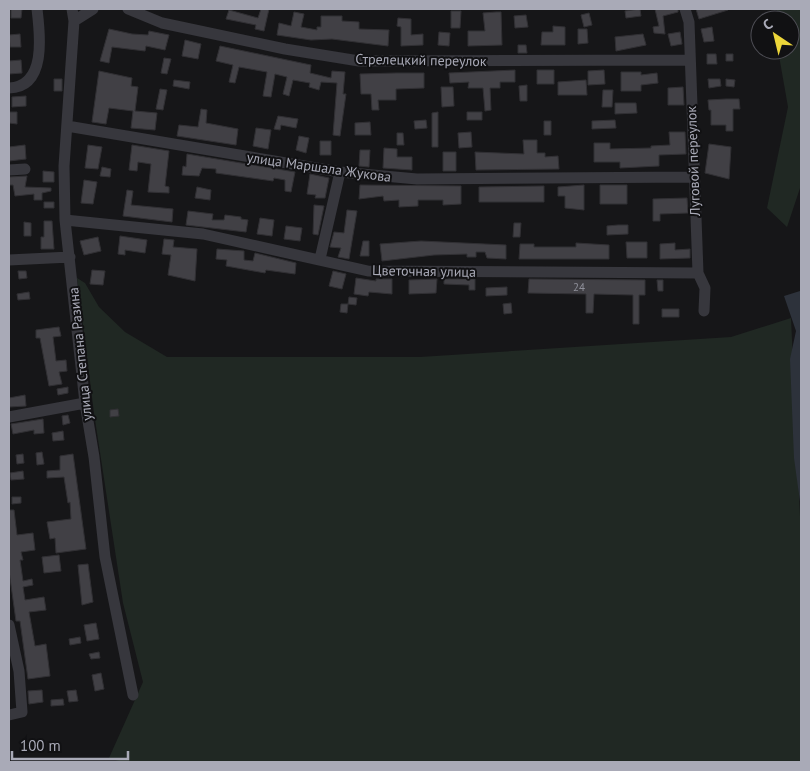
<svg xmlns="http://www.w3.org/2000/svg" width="810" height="771" font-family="'PT Sans',sans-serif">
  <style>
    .green { fill: #202823 }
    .water { fill: #2d323b }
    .building { fill: #414045; stroke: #313034 }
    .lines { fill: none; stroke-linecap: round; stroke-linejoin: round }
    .minor { stroke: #37373d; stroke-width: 11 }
    .labels { text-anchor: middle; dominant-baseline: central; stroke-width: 4; stroke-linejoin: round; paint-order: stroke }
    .number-label { font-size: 11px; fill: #8f909a }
    .street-label { font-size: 14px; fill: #a9aab7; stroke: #111113 }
  </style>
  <rect width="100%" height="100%" fill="#161618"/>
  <path class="green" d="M777,9H801V185L787,227L767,208L788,107L778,50H790V20H777Z
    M77,278L85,283L99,307L125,332L167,357H420L731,337L791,318L801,538V762H122L109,758L143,682L123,603L94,413Z"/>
  <path class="water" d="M800,291L801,294V509L794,458L790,359L796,331L784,296Z"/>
  <path class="building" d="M11,9H22L21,18H11Z
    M261,9H269L264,31L255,29L256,25L226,19L229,10L258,18Z
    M640,9L641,16L626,18L625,11Z
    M655,9H678V12L663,16L665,34L654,33L653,27L659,26Z
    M696,9H727L728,10L699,19Z
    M451,11H461L460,28H451Z
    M294,12L304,14L301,27L317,30V27H321V16H342V21L359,22V29L389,30L388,46L332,39L311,40L277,35L279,23L291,26Z
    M496,12H501L502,45L468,46V31H485L483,13Z
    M589,13L592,25L584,27L581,15Z
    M526,15L528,27L515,28L514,16Z
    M398,18L411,19V35L423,34V45L401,46V27L397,26Z
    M553,26L565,27V45H541L542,32H553Z
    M712,27L714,41L704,42L701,29Z
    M109,29L132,34L148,35L149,31L169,35L165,50L146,46L145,51L112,47L109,63L100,61Z
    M578,29H587L588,43L578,44Z
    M439,32L450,33L449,46L438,45Z
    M680,32L682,44L671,46L668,34Z
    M20,34L21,47H10L9,35Z
    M643,34L646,45L616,51L615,37Z
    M185,40L201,44L198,59L182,56Z
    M518,45H526L527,53H518Z
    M220,46L311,65L310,73L331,78L332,71L345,72L343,94H346L340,136L333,135L337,83L321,82L319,90L309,87L310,83L293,80L289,96L283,94L287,77L275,74L271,97L263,96L267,72L239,67L235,83L229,82L233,65L216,61Z
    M707,54H716L717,64H707Z
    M726,54H733V61H726Z
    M164,58L171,59L167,74L161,73Z
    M21,60L22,73L9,74V61Z
    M515,70V82H500V88H490L491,110L485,111L483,88H468L469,82L450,83L449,73Z
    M537,70H554V84H537Z
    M604,70L605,84L588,85V71Z
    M99,71L132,78L131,86L138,87L135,111L157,113L155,130L131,128L133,111L109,108L106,124L92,122Z
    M621,72H641V75L657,73L658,83L641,85V91H621Z
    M396,73H424V88L396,89V100H378L379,110H372L371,94H361L360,74Z
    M54,79H62V91H54Z
    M708,79H720L721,86L709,88Z
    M726,79L735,80L734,87L726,86Z
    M174,80L190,82L189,89L173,86Z
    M586,80L587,95H558V82Z
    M527,85V101H520L519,86Z
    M441,87H453L454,106L442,107Z
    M683,87L684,105H668V88Z
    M160,89L167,90L163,110L156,109Z
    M603,90H613L612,107H602Z
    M26,96V106L12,107V97Z
    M726,99H739L740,109H733V131H726V125H711V110H709L708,100Z
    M615,103H636L637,113L615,114Z
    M201,109L207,110L206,123L238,129L236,145L177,136L179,125L198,127Z
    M9,112H17V124L9,123Z
    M438,112V147H432V113Z
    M467,112H482V120H467Z
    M278,116L298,119L296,128L281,125L280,130L274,129Z
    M426,120L427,128L415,129L414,121Z
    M615,120L616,128L592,129V121Z
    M544,121H551V135H544Z
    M370,122L371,135H355V123Z
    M256,128L271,130L268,149L253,146Z
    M471,132L472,147L459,148L458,133Z
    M669,132H685L686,154L659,155V166L620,168V162H594V143H610V149L651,148V146L670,145Z
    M397,133H403L404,145H397Z
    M299,136L309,138L306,153L296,150Z
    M523,140H537V153H545V157L558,156L559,169L476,170L475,152L524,154Z
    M320,141H331V155H320Z
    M709,144L731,147L729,179L705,173Z
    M25,145L26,159L9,161V147Z
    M88,145L102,147L98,169L85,168Z
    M132,145L169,151L165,186L169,187V193L148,192L151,164L138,162L137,171L129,170Z
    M384,148L397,149V157H412V170L383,168Z
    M360,150H370L369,167L359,166Z
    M443,152H456V171H443Z
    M187,154L295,172L291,192L285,191V180L274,178L273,181L216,173V169L202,168L199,176L182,175L183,166L186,167Z
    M102,167L111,169L110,177L100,176Z
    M43,171L54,172V182H43Z
    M310,174L329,178L325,198H315L316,195L307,194Z
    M27,176L25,187L51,188V191L42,193V200H34V194L15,196L13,185H9V177Z
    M84,180L97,182L93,204L81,203Z
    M360,185L461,186V204L443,205V200H418V206L399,207V200L384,201L383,196L359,199Z
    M584,185V210L565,208V196H558V187Z
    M600,185H627V204H600Z
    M544,186V202H479V187Z
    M197,187L211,190L210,200L195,198Z
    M127,190L133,191L131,205L173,209L172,222L123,216Z
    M687,198L688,213L660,214V221H653V199Z
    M44,202H54V208H44Z
    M314,205L324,206L318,235L313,234Z
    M347,210L357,211L349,259L338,257L341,248L330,247L334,232L344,233Z
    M188,211L213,214L212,220H224L225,215L241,217V219L248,220L246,232L186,225Z
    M260,218L274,220L272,236L257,234Z
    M44,221H52L54,249H41V237H44Z
    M24,222L31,223V236H24Z
    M514,223H521L520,237H513Z
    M618,225H628V234L607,235V226Z
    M286,226L302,228L300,241L284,239Z
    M120,236L147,240L145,253L125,250V255L118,254Z
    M98,237L101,251L84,255L80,241Z
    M164,239L174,240L173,247L197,249L195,281L168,275L171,255L162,254Z
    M363,241H369V256H360Z
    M421,241L506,245V259L487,258L485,252H476V257H467V254L434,255L382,261L380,244Z
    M626,242H647V258H627Z
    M576,243L609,245V259H519L520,244H534V247H576Z
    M675,243V250L690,249V258L660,259V244Z
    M217,249L244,251V260L253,261L255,253L296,263L295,274L266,270L265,273L226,266L227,260L216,259Z
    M92,270L105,271L103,285L90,284Z
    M18,271H26L27,278L19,279Z
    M333,271L346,274L342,289L329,286Z
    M356,278L376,281V279H392V294L369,292L368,296L354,294Z
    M437,279L436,293L409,294V280Z
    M444,279H475V290H469V285L444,284Z
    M529,279L645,280V295H639V324H633V295L594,294L593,313H586V294L528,293Z
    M657,280H663V291H658Z
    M507,287V295L486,296V288Z
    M29,292L30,299L18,300L17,294Z
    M349,297L357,298L356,305L348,304Z
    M511,303L512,313L504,314L503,304Z
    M341,304H348L347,313L340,312Z
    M662,309H679V317H662Z
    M59,327L61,336L53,337L56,361L66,360L67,371L59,372L62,384L49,386L40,338H36V330Z
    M68,387V393L58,395L57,389Z
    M25,395L26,406L9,407V398Z
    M118,409L119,416L110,417V410Z
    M68,415L70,423L63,425L62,416Z
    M43,419L44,433L34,434V430L13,434L11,424Z
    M63,431L64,440L53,441L52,433Z
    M42,452L44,464L37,465L36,453Z
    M23,454L24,463L17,464L16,455Z
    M73,454L86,549L56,553L55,538L50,539L47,522L71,519L70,502L68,503L64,477L47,478V471L60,470V456Z
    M23,471L24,479L11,480L10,473Z
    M12,497H21V503L12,504Z
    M9,510H14L17,535L33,533L35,550L21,552L23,560H20L23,581L32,579L33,585L23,587L25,600L44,597L46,610L29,612L35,646L46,644L50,676L28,679L20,621H16L9,571Z
    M59,555L61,571L44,573L42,557Z
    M88,564L93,602L82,605L78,565Z
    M96,623L99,639L87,641L84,625Z
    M80,637L81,643L70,645L69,639Z
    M99,652L100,658L91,659L89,654Z
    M101,673L104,689L95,691L92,675Z
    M42,690L43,702L29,704L28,691Z
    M76,690L78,701L69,702L67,691Z
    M63,699L64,705L51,706V700Z"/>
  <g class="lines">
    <path class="minor" d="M72,9L74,21L64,166L65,220L85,403L94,457L105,557L133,695
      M128,9L162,23L285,49L359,61L690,60
      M685,9L689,22L698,273L705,288L704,311
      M74,21L93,9
      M9,88C47,87 40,34 37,9
      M67,126L340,172L417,179L693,177
      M9,170L25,169
      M65,220L203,234L368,271L698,273
      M320,259L340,172
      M9,260L70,257
      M9,417L85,403
      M9,625L19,671L22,712L9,715"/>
  </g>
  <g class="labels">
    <g class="number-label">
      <text x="579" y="287">24</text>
    </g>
    <g class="street-label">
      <text transform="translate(421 60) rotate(1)">Стрелецкий переулок</text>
      <text transform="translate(693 161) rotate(-92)">Луговой переулок</text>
      <text transform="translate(319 167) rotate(8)">улица Маршала Жукова</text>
      <text transform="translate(424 271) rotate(1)">Цветочная улица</text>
      <text transform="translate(80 354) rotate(-96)">улица Степана Разина</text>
    </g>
  </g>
  <rect width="810" height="771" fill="none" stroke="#a9aab7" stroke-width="20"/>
  <g transform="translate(775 35) rotate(325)"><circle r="24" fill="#111113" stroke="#4e4e55"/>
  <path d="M0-4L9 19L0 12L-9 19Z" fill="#ecd63a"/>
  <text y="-8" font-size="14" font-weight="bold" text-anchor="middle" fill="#a9aab7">С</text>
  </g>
  <path d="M12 751v8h116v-8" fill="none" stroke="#a9aab7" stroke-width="2.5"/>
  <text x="20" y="751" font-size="15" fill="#a9aab7" stroke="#111113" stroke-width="4" paint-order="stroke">100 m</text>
</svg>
